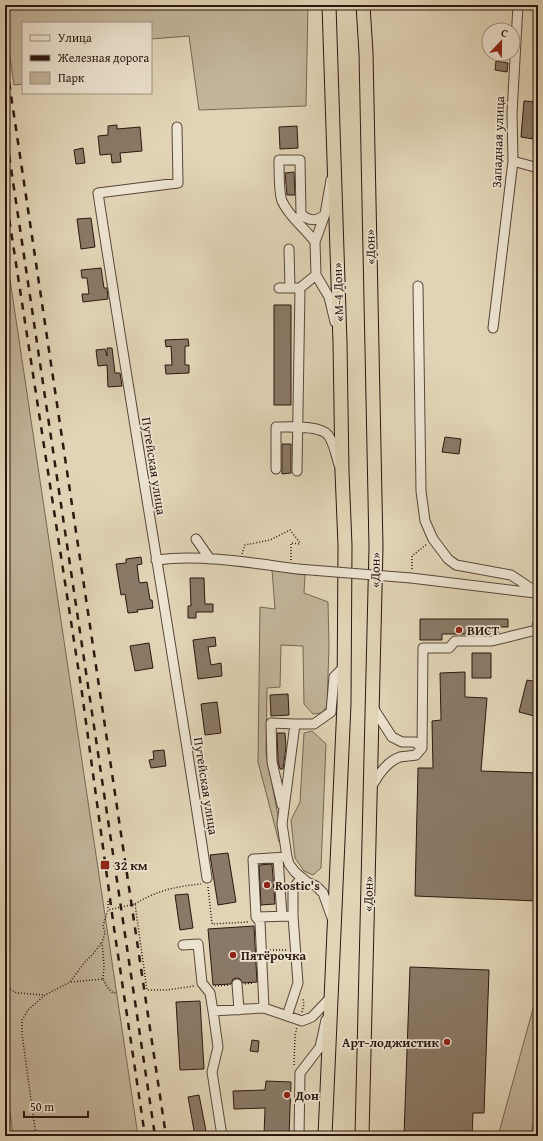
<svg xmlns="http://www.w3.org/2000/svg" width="543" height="1141" font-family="'Gentium Book Plus',serif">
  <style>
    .green { fill: #c2b49a; stroke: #766654 }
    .building { fill: #8a7966; stroke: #2b170f }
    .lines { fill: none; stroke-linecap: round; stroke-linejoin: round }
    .minor-casing { stroke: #584639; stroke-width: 11 }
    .highway-casing { stroke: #2b170f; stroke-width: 15 }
    .path { stroke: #2b170f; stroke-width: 1.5; stroke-dasharray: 1 2; stroke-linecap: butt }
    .minor { stroke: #ece3d0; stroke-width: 9 }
    .highway { stroke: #e1d4b6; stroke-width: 13 }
    .rail { stroke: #2b170f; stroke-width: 2.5; stroke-dasharray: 7 7; stroke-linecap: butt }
    .minor-bridge-casing { stroke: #584639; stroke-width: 11; stroke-linecap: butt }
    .minor-bridge { stroke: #ece3d0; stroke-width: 9 }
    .poi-dot { fill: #8f2418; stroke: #ece3d0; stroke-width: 1.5 }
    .labels { text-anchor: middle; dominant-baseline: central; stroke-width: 3.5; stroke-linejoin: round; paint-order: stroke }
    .street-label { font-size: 13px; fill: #2b170f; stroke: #ece3d0 }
    .poi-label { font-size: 13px; font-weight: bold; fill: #2b170f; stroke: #ece3d0; text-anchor: start }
  </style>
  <rect width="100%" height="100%" fill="#e1d4b6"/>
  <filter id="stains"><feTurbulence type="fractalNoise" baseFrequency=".005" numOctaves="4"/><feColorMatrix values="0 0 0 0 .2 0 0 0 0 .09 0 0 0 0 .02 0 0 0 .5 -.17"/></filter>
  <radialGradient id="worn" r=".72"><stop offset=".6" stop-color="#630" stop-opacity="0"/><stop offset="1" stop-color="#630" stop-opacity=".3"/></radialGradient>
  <path class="green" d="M5,5H308L306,106L199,110L189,36L151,39V23H23V84L14,85L5,23Z
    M5,246L138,1136H13L5,1073Z
    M272,570L305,575L304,593L328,602L329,646L327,706L322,713L313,714L304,704L303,646L281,645L280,687L267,688L266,753L283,842H279L258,762L260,607L275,609Z
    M312,731L326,744L321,868L313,875L304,871L295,858L291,820L300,802L304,733Z
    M537,994H538V1109L530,1136H498Z"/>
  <path class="building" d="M496,61L508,63L507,72L495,70Z
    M524,101L538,102V113H535L534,139L521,137Z
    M117,125V129L140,127L142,151L120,153L121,162L112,163L111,154L100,155L98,136L108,135V126Z
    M297,126L298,148L280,149L279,127Z
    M83,148L85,163L76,164L74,150Z
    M294,172L295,195H287L285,173Z
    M91,218L95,247L81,249L77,219Z
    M101,268L104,288H107L108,299L83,302L82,294H89L87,278H82L81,270Z
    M274,305H291V405H274Z
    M188,339L189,346H185V365H189V373L166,374L165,365H172L171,346L166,347L165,340Z
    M107,348H112L115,373H120L122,386L108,387L107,365L98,366L96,350L105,349L107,356Z
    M445,437L461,439L459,454L442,452Z
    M282,444H291V473L282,474Z
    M141,557L142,564L137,565L139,581L140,583L147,582L150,600H152L153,608L137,610L138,612L128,613L125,594L121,595L116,564L126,563V559Z
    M190,578H204L205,604H213V612H196V618H188V606H191Z
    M420,619H508V627H498V633L496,634H442V640H420Z
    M215,637L216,646L208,647L211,665L221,663L222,676L198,679L193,640Z
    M149,643L153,668L135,671L130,646Z
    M472,653H491V678H472Z
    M465,672V697L487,698L481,771L538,773V901L415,896L418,768H433L432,721L441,720L440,673Z
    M527,680L538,682V717L519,712Z
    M288,694L289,715L271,716L270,695Z
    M217,702L221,733L205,735L201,704Z
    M277,733H285L286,747L283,769H280L278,761Z
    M164,750L166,766L151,768L149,760L154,759L153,751Z
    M228,853L236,902L218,905L210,855Z
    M272,864L275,904L261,905L259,865Z
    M188,894L193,928L180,930L175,895Z
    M254,926L257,982L243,983L240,979L237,978L233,979L231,984L213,985L208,929Z
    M410,967L489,970L484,1113H473L472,1136L404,1135Z
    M200,1001L204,1069L180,1070L176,1002Z
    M252,1040L259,1041L258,1052L250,1051Z
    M266,1081L291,1082L289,1136H264L265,1108L234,1109L233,1091L265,1090Z
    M199,1095L207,1136H195L188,1097Z"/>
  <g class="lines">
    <defs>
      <path id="minor" d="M177,127L178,183L98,193C133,422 173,650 207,878
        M513,161L538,168
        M331,180L325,214L315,242L316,275L329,297L335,322
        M315,242C305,228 289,217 282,201C279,194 279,169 279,160H300L301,214C308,221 318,222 325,214
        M289,249L290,288
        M418,286L421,491L425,521L433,539L448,559L456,565L511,575L538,593
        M279,288H300L316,275
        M493,328L513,161L512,113L518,5
        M276,469V427C288,427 320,425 328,435C334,443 336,456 339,465
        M297,471L300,288
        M196,539L210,559
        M156,560C203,554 251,563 298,569
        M411,578L535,593
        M372,706L392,737L402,742H415L422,748
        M372,786C378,775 388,761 400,757C406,756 411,756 416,755L422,748L423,648H449L455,641H492L536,630L538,623
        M282,805L272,762L271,723L295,724
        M278,858L282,916
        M256,917L293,916V889L298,882H307
        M332,918L323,893L316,886L307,882L295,872L289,864L287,857L282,824L295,724H314L331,712L334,677L344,667
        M183,945L198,944L202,983L210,993L213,1011
        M237,984L239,1010
        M264,1008L260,922L256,917L253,859L287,857
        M287,1016L298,983L293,916
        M222,1136L212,1072L218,1047L213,1011L264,1008L302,1021L312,1017L331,997
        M299,1136L300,1073L320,1047L326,1020"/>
      <path id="highway" d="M325,1136L344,704L345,545L342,472L340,343L329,5
        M362,1136L376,547L366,53L363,5"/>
    </defs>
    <use href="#minor" class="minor-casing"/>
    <use href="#highway" class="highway-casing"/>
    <path class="path" d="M242,554L245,545L270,540L290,530L301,544
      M291,560V543L300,544
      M412,569V556L427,544
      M208,887L212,924L249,922
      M108,901V909
      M135,904C155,891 178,886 201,884
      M270,950H288
      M103,979L104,966L102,942L105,933L103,926L108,910L135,904L147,990H167L194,986
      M71,982L103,979L107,987L113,993H116
      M245,984L253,983
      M5,986L17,993L45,995
      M215,986L229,985
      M302,1012L304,1004L303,999
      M294,1065L295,1036L297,1027
      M36,1136L22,1034V1020L28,1010L45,995L70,982L85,962L93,954L102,942"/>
    <use href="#minor" class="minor"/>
    <use href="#highway" class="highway"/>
    <path class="rail" d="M5,55L166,1136
      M5,128L155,1136
      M5,192L82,693L114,928L145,1136"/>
    <defs>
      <path id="minor-bridge" d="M298,569L411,578"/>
    </defs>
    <use href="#minor-bridge" class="minor-bridge-casing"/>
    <use href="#minor-bridge" class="minor-bridge"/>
  </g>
  <g class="poi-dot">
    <circle cx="459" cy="630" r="4"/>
    <rect x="100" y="860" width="10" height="10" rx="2"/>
    <circle cx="267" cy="885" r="4"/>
    <circle cx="233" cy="955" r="4"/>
    <circle cx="447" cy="1042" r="4"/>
    <circle cx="287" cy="1095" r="4"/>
  </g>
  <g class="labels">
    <g class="street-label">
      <text transform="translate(498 142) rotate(-88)">Западная улица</text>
      <text transform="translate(370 247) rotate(-91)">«Дон»</text>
      <text transform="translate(338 292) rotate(-92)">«М-4 Дон»</text>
      <text transform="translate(154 466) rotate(81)">Путейская улица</text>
      <text transform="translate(375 570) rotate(-89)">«Дон»</text>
      <text transform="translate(206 786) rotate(81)">Путейская улица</text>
      <text transform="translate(368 894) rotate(-89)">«Дон»</text>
    </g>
    <g class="poi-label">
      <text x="467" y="630">ВИСТ</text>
      <text x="114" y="865">32 км</text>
      <text x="275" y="885">Rostic's</text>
      <text x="241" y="955">Пятёрочка</text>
      <text x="439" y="1042" text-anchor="end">Арт-лоджистик</text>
      <text x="295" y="1095">Дон</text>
    </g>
  </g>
  <rect width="543" height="1141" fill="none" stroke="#e1d4b6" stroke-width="20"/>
  <rect x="6" y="6" width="531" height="1129" fill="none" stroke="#2b170f" stroke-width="2"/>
  <rect x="10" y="10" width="523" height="1121" fill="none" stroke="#2b170f"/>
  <rect x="22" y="22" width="130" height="72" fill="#ece3d0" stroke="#9f9183"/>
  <rect x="30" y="35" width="20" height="6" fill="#ece3d0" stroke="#9f9183"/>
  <text x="58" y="42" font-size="12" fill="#2b170f">Улица</text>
  <rect x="30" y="55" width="20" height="6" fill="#2b170f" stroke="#9f9183"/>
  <text x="58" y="62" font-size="12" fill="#2b170f">Железная дорога</text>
  <rect x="30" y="72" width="20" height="12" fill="#c2b49a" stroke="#9f9183"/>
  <text x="58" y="82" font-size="12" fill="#2b170f">Парк</text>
  <g transform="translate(501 42) rotate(22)"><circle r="19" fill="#ece3d0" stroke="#9f9183"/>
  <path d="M0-3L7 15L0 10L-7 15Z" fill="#8f2418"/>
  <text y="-6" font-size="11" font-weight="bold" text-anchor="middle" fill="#2b170f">С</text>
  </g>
  <path d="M24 1111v6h64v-6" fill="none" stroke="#2b170f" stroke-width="2"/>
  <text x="30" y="1111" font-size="12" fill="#2b170f" stroke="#ece3d0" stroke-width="3" paint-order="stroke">50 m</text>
  <rect width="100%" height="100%" filter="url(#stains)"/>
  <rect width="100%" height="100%" fill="url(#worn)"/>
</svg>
